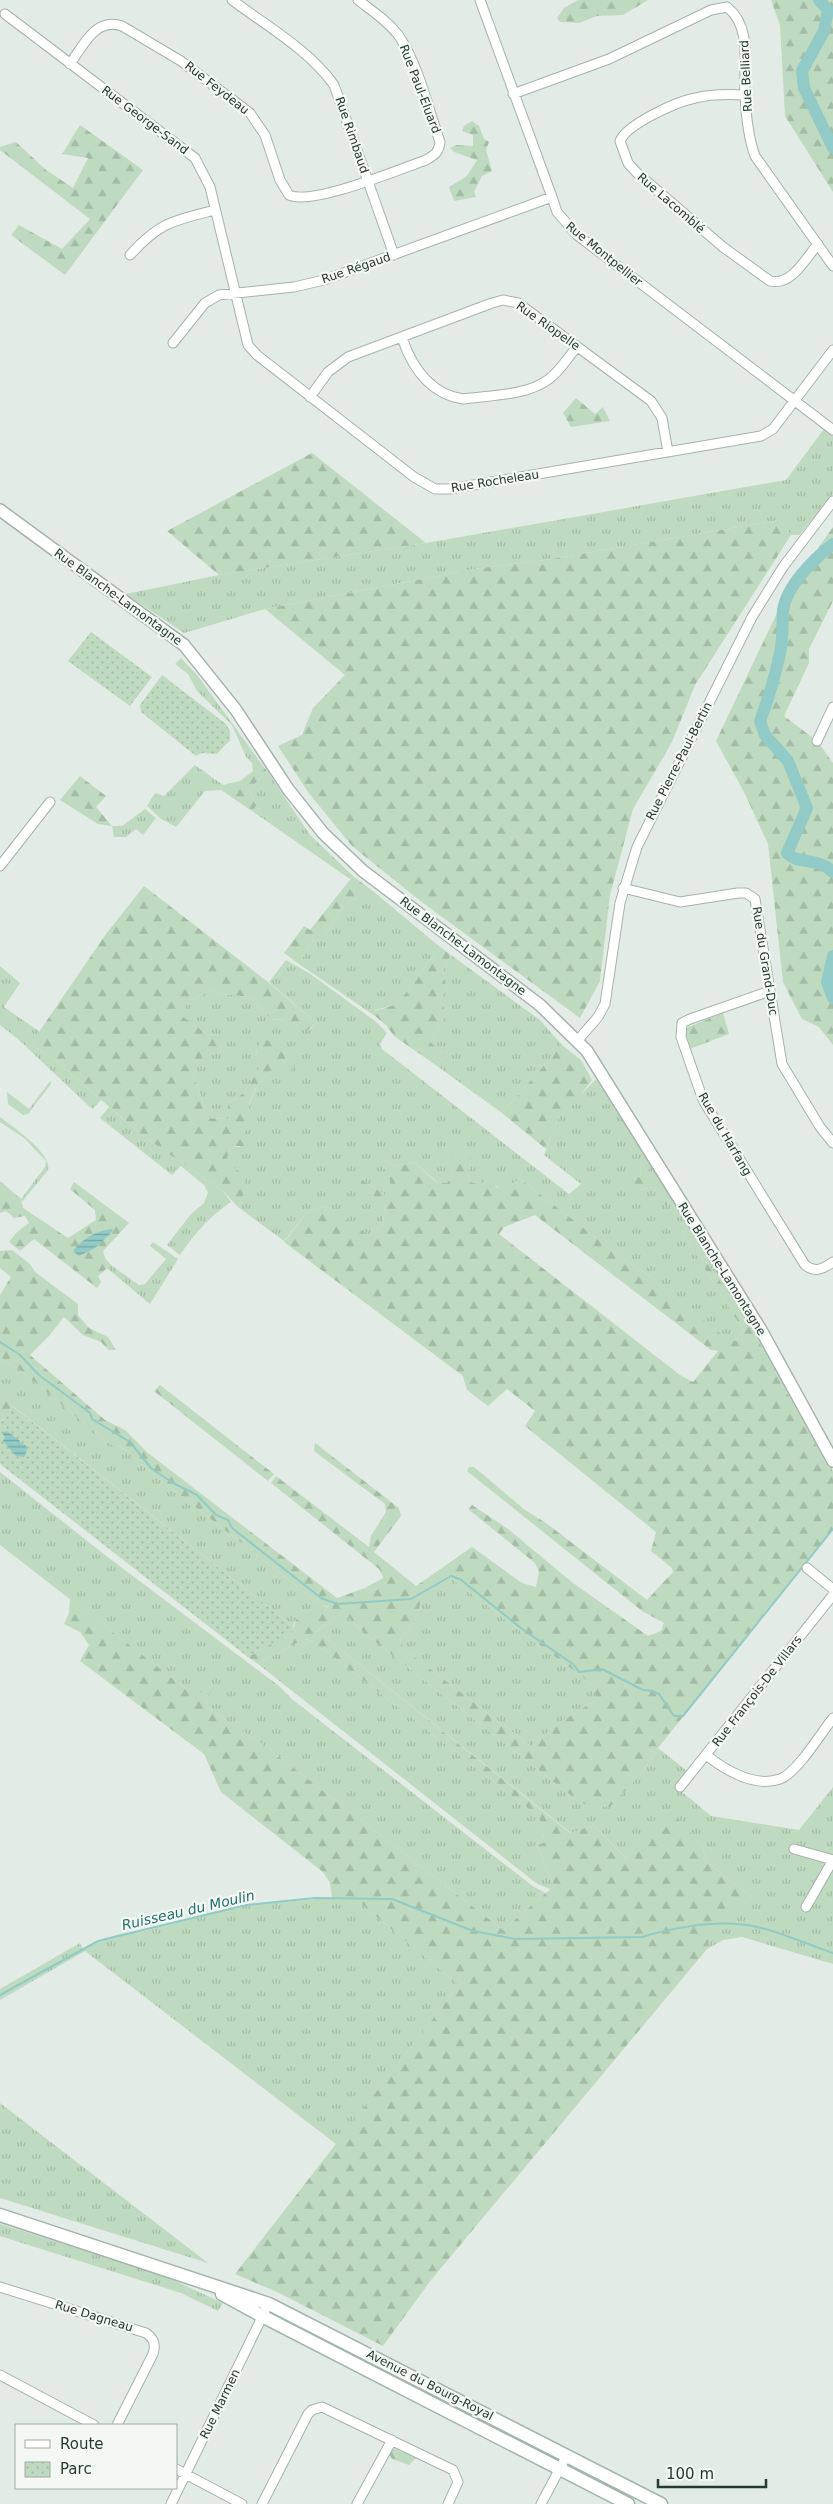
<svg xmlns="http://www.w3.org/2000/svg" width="833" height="2504" font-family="'DejaVu Sans',sans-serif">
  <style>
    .grass { fill: url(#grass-tufts); fill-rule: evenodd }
    .forest { fill: url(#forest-firs); fill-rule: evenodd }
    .park { fill: url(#park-dots) }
    .water { fill: url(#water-rules) }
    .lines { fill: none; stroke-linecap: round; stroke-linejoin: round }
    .stream { stroke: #91cac6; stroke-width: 2 }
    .river { stroke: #91cac6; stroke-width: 12 }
    .minor-casing { stroke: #a6b3ac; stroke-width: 11 }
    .tertiary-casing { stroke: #a6b3ac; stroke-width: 14 }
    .secondary-casing { stroke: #a3b6ab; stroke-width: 15 }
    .minor { stroke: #fff; stroke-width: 9 }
    .tertiary { stroke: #fff; stroke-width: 11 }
    .secondary { stroke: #fff; stroke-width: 12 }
    .labels { text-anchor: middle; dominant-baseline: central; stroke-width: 4.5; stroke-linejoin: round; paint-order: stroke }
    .street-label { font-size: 12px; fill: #253b30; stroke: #f3f8f5 }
    .water-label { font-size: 14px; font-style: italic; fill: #25706c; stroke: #f3f8f5 }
  </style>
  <defs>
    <pattern id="grass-tufts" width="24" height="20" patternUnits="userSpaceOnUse" patternTransform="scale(1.25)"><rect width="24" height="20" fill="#bedac0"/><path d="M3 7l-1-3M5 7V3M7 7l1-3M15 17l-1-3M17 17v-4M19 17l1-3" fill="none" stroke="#a3bca5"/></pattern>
    <pattern id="forest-firs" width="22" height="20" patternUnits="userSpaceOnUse" patternTransform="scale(1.25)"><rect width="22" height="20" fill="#bedac0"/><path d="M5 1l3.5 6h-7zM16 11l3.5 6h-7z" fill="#a3bca5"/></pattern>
    <pattern id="park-dots" width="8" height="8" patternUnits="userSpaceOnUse" patternTransform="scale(1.25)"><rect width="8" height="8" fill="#bedac0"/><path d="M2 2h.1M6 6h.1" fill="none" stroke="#a3bca5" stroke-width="1.8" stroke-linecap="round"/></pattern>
    <pattern id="water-rules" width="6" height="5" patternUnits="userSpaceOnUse" patternTransform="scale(1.25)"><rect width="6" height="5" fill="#91cac6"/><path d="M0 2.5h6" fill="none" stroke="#76a5a1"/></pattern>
  </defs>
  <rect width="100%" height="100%" fill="#e3ebe6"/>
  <path class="grass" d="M824,429L833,436V494L799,535H791L779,520L545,560L474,569L265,609L184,633L126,594L219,575L426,543L786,480Z
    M181,658L197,675L258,759L252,763L246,757L232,725L197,691L188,674L175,664Z
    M195,765L223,785L221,790L205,791L176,827L160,818L147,806L155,793L164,796Z
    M267,771L310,835L353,876L350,879L252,811L257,805L249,790Z
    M145,809L156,818L143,835L136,829L126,837H114L112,826H122Z
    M374,892L440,947L402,998L394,1005L375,1010V1016L299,964L313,941L325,935L343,906L357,897H370Z
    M451,955L540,1020L562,1045L502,1113L437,1066L445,1054L430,1042L447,1014L440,1000L447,989L443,971Z
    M286,960L309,973L375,1021L387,1033L380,1044L382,1049L569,1194L581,1184L544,1155L559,1117L596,1079L758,1332L833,1471V1476L751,1328L680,1229L743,1330L736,1341H728L644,1272L638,1270L519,1178C505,1193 499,1192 487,1176L482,1185L471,1182L467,1175L471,1159L454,1173L447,1183L436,1181L414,1162L395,1166L384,1160L390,1173L391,1192L385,1195L362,1180L385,1205L383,1224L368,1237L326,1206L307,1212L284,1241L238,1207L245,1191L226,1162L231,1146L240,1147C249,1117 246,1089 274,1068L256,1049L259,1069L244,1093L228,1103V1119L206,1118L200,1092L191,1072L202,1058L221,1051L218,1034L208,1035L181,1016L188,1000L197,998L212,989L223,994L249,997L271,1019L287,1020L309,1030L316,1023L269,982ZM641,1162L665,1205L654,1187L638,1190L633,1179L640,1176Z
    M0,966L20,983L4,1007L40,1032L30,1045L49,1055L101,1100L92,1109L18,1039L0,1025Z
    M50,1081L51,1084L28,1114L23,1115L8,1104L7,1092L29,1109Z
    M109,1107L143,1136L223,1191L231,1202C209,1217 195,1233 180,1255L167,1245L191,1214L204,1203L208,1193L204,1185L181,1166L172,1175L100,1118Z
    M0,1117C12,1126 53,1154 48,1170L22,1202L21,1199L45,1167L46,1161L24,1138L0,1122Z
    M153,1242L178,1259L150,1304L107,1268L111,1265L139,1285L145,1284L166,1259L150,1246Z
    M0,1358L19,1369L108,1443L127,1450L149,1471L320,1604L329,1608C318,1617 310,1627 296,1619L293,1626L5,1400L0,1392Z
    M0,1472L105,1555L279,1686L293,1700L534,1887L546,1893L503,1930L265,1746L210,1710L205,1701L210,1693L190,1692L0,1545Z
    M448,1576L594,1686L596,1700L559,1723L531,1746L404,1649L400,1640L417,1617L422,1591Z
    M385,1577L386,1583L372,1591L365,1588Z
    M338,1615L348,1617L364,1633L578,1801L588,1806L643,1772L658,1748L687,1771L675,1786L711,1816L799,1830L833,1787V1964L742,1937L723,1940L707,1949L711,1924L751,1897L706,1861L702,1845L668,1810L626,1858L593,1825L571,1833L325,1637L315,1633Z
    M304,1639L313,1641L538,1816C543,1825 542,1833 545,1842L537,1845L554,1886L550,1889L536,1883L258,1664Z
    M332,1898L355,1899L459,1985L336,2144L85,1951L0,2000V1989L80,1943L83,1949L98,1941L119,1934L141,1932L246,1905Z
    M0,2103L208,2263L0,2198Z
    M0,2224L164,2276L223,2303L218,2311L181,2293L0,2236Z"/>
  <path class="forest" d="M578,0H648L623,15L597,16L579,23L560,22L557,18L564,8Z
    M771,0H833V192L785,116L780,25Z
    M472,121L479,126L484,139L489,142L486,150L492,171L482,176L474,192L476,197L454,201L449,187L467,176L477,160L454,152L450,148L456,145L473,146V135L462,131L464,126Z
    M80,125L143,170L65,275L11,235L19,225L62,249L90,219L0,150V147L16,142L46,170L73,188L88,158L62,154Z
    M576,398L595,414L603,407L610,421L571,427L563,413Z
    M312,453L426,543L219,575L167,531Z
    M779,520L791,535L695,685L672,742L633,809L610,895L600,981L580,1018L423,903L352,846L308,792L278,746L302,735L313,708L345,675L265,609L474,569L545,560Z
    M833,527V601L809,649V663L784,716L817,741L833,763V1045L819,1027L802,1019L783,982L768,844L744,792L716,741L786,594Z
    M258,759L267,771L249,790L257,805L252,811L221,790L223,785L240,781L253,771L252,763Z
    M80,776L106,796L96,807L112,826L98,824L60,800Z
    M353,876L374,892L370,897H357L343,906L325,935L313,941L299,964L284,953L304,926L310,930Z
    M144,886L268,982L316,1023L308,1030L287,1020L271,1019L249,997L223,994L212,989L197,998L188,1000L182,1016L208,1035L219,1034L221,1051L203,1058L191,1072L200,1092L206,1118L228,1119V1103L244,1093L259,1069L256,1049L263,1038L280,1047L295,1065L289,1074L274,1068C258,1080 248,1098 248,1118L253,1122L244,1134L246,1146H231L226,1162L244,1175L245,1191L238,1207L223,1191L143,1136L49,1055L30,1045L106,934Z
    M440,947L451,955L443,971L447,989L440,1000L447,1014L430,1042L445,1054L437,1066L394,1036L386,1025L375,1016V1011L394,1005L402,998Z
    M723,1013L729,1034L690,1049L685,1032L688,1027Z
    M562,1045L581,1060L592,1080L575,1102L559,1117L546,1149L502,1113Z
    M464,1153L471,1159L467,1175L471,1182L482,1185L486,1176L495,1179L496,1187C507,1190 512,1185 519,1178L638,1270L644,1272L728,1340L736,1341L743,1330L680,1229H685L751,1328L833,1476V1529L658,1748L643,1772L610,1807L588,1806L578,1801L364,1633L348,1617L338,1615L316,1632L325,1637L570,1833L593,1825L626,1858L668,1809L702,1845L706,1861L751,1897L712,1925L707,1949L431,2280L383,2346L277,2292L235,2274L459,1985L355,1899L332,1898L330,1883L323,1872L221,1792L204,1754L80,1661L89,1645L80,1632L64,1624L69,1613L70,1599L190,1692H211L205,1701L210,1710L265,1746L503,1930L554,1886L537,1845L545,1842C542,1833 543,1825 538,1816L313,1641L304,1639L258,1664L248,1657L293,1631L296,1619C310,1626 318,1617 329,1607L320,1604L149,1471L127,1450L108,1443L19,1369L0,1358V1295L11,1277L0,1268V1251L12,1250L30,1264L35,1272L78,1304V1315L89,1328L108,1337L116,1350H109L101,1342L83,1335L64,1317L49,1336L30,1355L105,1420L125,1430L148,1453L337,1598L365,1588L372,1591L386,1583L379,1569L271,1483L276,1476L369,1547L371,1536L386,1512L385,1504L314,1451L315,1443L399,1508L401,1516L374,1552L416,1586L472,1547L522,1583L536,1587L539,1572L535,1563L468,1509L472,1505L508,1529L573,1583L648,1636L661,1631L664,1623L642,1611L467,1471L469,1467H474L525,1510L546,1523L647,1600L673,1572L672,1568L651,1551L656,1532L525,1426L535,1411L507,1389L488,1406L467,1390L463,1376L284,1242L307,1212L326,1206L369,1236L383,1224L385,1205L360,1185L362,1180L385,1195L391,1192L389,1173L380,1165L384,1160L395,1166L414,1162L435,1181L447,1183L454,1173L452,1154ZM535,1215L711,1350L718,1351L693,1382L680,1375L499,1234L504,1227ZM448,1576L594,1686L596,1700L559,1723L531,1746L404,1649L400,1640L417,1617L423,1591Z
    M641,1162H645L668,1202L665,1205L654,1187L638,1190L630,1184L633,1179L640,1176Z
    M0,1181L21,1199L23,1208L68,1238L96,1220L95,1210L70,1189L74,1182L129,1223L103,1251L105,1258L111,1265L98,1276L101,1282L97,1288L34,1239L20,1251L9,1242L16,1233L29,1223L25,1216L14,1218L6,1211L0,1213Z
    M160,1385L274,1474L268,1481L154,1391Z
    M0,1392L12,1406L5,1419L0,1421Z
    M393,2448L416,2458L409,2465L392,2459L389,2454Z"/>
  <path class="park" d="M91,632L152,677L130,706L68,661Z
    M162,675L226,724L230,731V740L217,754L202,753L196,756L141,712L140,705Z
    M12,1406L293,1626L294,1631L248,1657L0,1464V1421L5,1419Z"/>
  <path class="water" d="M112,1229L113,1231L95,1248L79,1256L73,1251C82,1239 97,1230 112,1229Z
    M7,1431L19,1440L21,1444L26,1445L27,1451L24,1457L16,1456L3,1441L5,1437L2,1433Z"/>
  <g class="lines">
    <path class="stream" d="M0,1342L19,1354L39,1375L90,1413L92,1419L130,1442L151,1468L173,1483L197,1495L216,1515L228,1520L232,1528L321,1598L337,1604L411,1599L451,1576L460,1579L522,1629L573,1664L579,1672L602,1669L643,1690L652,1691L659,1694L674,1716H683L833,1529
      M0,1995L98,1941L246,1905L315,1898L392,1899L473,1931L515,1939L642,1937C671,1928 707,1922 737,1924C765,1925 806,1944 833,1953"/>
    <path class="river" d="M819,0L828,10L824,31L802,71L804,88L833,148
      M833,544C814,559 787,585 783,610C782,623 783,636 781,648C776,674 769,697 760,721L765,735L788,761L807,808L787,853C798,865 818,857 833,872
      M833,956L827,982L833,998"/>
    <defs>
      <path id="minor" d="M232,0C267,26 309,50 334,85L394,255
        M480,0L552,197L557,212L577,235L833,430
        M5,14L195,158L210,187L248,345L257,355L414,477L435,489H450L761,436L773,429L833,350
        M70,64C83,46 95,17 122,26L181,61L250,113L265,135L280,180L289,195C312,206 400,169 426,160C435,155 439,152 440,142C428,108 419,66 399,36C388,21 372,11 358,0
        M513,94L609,59L711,10L727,7C753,27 743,67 745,95C746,115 748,137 755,156L833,266
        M745,95C728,94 711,94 695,98C676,102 627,124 620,141L628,163L637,173L723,247L770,281C792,286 805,259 818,244
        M130,255C160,222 172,221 215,210
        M402,338C412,367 430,394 463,399C490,395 527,396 549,379C560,371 568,357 577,347
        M173,343L205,303L219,295L294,287L324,280L552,197
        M310,397L328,372L348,357L492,303L503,300L518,303L651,401L662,418L668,452
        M817,741L833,707
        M0,866L50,802
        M623,888L680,902L738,893H746L755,899L782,1064L820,1127L833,1143
        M770,991L690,1019L682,1023L681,1037L703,1100L805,1265C815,1273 823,1269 833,1262
        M578,1040L598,1017L605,1004L620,903L637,847L752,617L783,567L833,501
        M807,1568L833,1589
        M706,1755C725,1770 755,1788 780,1779C797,1773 821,1733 833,1718
        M680,1787L833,1595
        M794,1849L833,1860L806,1907
        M0,2287L146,2333C154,2339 156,2344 153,2354L117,2425
        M0,2375L94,2425
        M176,2469L242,2504
        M171,2504L265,2311
        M262,2504L308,2414L312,2410L322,2407L453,2470L458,2482L448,2504
        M357,2504L392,2440
        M541,2504L567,2455"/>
      <path id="tertiary" d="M0,510L184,645L236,710L288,789L323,833L363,871L540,1005L587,1051L761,1330L833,1461"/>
      <path id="secondary" d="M0,2215L269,2304L661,2504
        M222,2294L262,2316L628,2504"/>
    </defs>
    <use href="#minor" class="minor-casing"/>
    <use href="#tertiary" class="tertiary-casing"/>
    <use href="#secondary" class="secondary-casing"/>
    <use href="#minor" class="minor"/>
    <use href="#tertiary" class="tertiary"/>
    <use href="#secondary" class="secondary"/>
  </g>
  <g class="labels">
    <g class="street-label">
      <text transform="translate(746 76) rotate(-93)">Rue Belliard</text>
      <text transform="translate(217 88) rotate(38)">Rue Feydeau</text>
      <text transform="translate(420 89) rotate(69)">Rue Paul-Eluard</text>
      <text transform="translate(145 120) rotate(37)">Rue George-Sand</text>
      <text transform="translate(352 135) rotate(71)">Rue Rimbaud</text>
      <text transform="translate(671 203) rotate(41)">Rue Lacomblé</text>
      <text transform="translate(604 254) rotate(39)">Rue Montpellier</text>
      <text transform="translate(356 268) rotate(-19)">Rue Régaud</text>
      <text transform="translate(548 326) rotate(35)">Rue Riopelle</text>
      <text transform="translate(495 481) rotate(-9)">Rue Rocheleau</text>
      <text transform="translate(118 597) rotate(36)">Rue Blanche-Lamontagne</text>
      <text transform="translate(679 761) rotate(-63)">Rue Pierre-Paul-Bertin</text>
      <text transform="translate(463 946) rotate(37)">Rue Blanche-Lamontagne</text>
      <text transform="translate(765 961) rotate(81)">Rue du Grand-Duc</text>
      <text transform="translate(725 1134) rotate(60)">Rue du Harfang</text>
      <text transform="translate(722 1269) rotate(58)">Rue Blanche-Lamontagne</text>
      <text transform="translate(757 1691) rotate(-52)">Rue François-De Villars</text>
      <text transform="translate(94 2316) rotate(17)">Rue Dagneau</text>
      <text transform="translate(430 2385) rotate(27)">Avenue du Bourg-Royal</text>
      <text transform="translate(220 2404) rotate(-64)">Rue Marmen</text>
    </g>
    <g class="water-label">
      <text transform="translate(188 1910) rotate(-13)">Ruisseau du Moulin</text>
    </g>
  </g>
  <rect x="15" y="2424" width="162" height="65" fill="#f3f8f5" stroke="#a1aca6"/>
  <rect x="25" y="2440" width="25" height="8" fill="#ffffff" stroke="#a1aca6"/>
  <text x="60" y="2449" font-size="15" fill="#253b30">Route</text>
  <rect x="25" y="2462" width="25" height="15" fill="url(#park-dots)" stroke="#a1aca6"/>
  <text x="60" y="2474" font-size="15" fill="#253b30">Parc</text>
  <path d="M658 2479v8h108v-8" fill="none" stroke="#253b30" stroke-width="2.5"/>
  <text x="666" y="2479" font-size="15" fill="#253b30" stroke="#f3f8f5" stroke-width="4" paint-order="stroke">100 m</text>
</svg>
